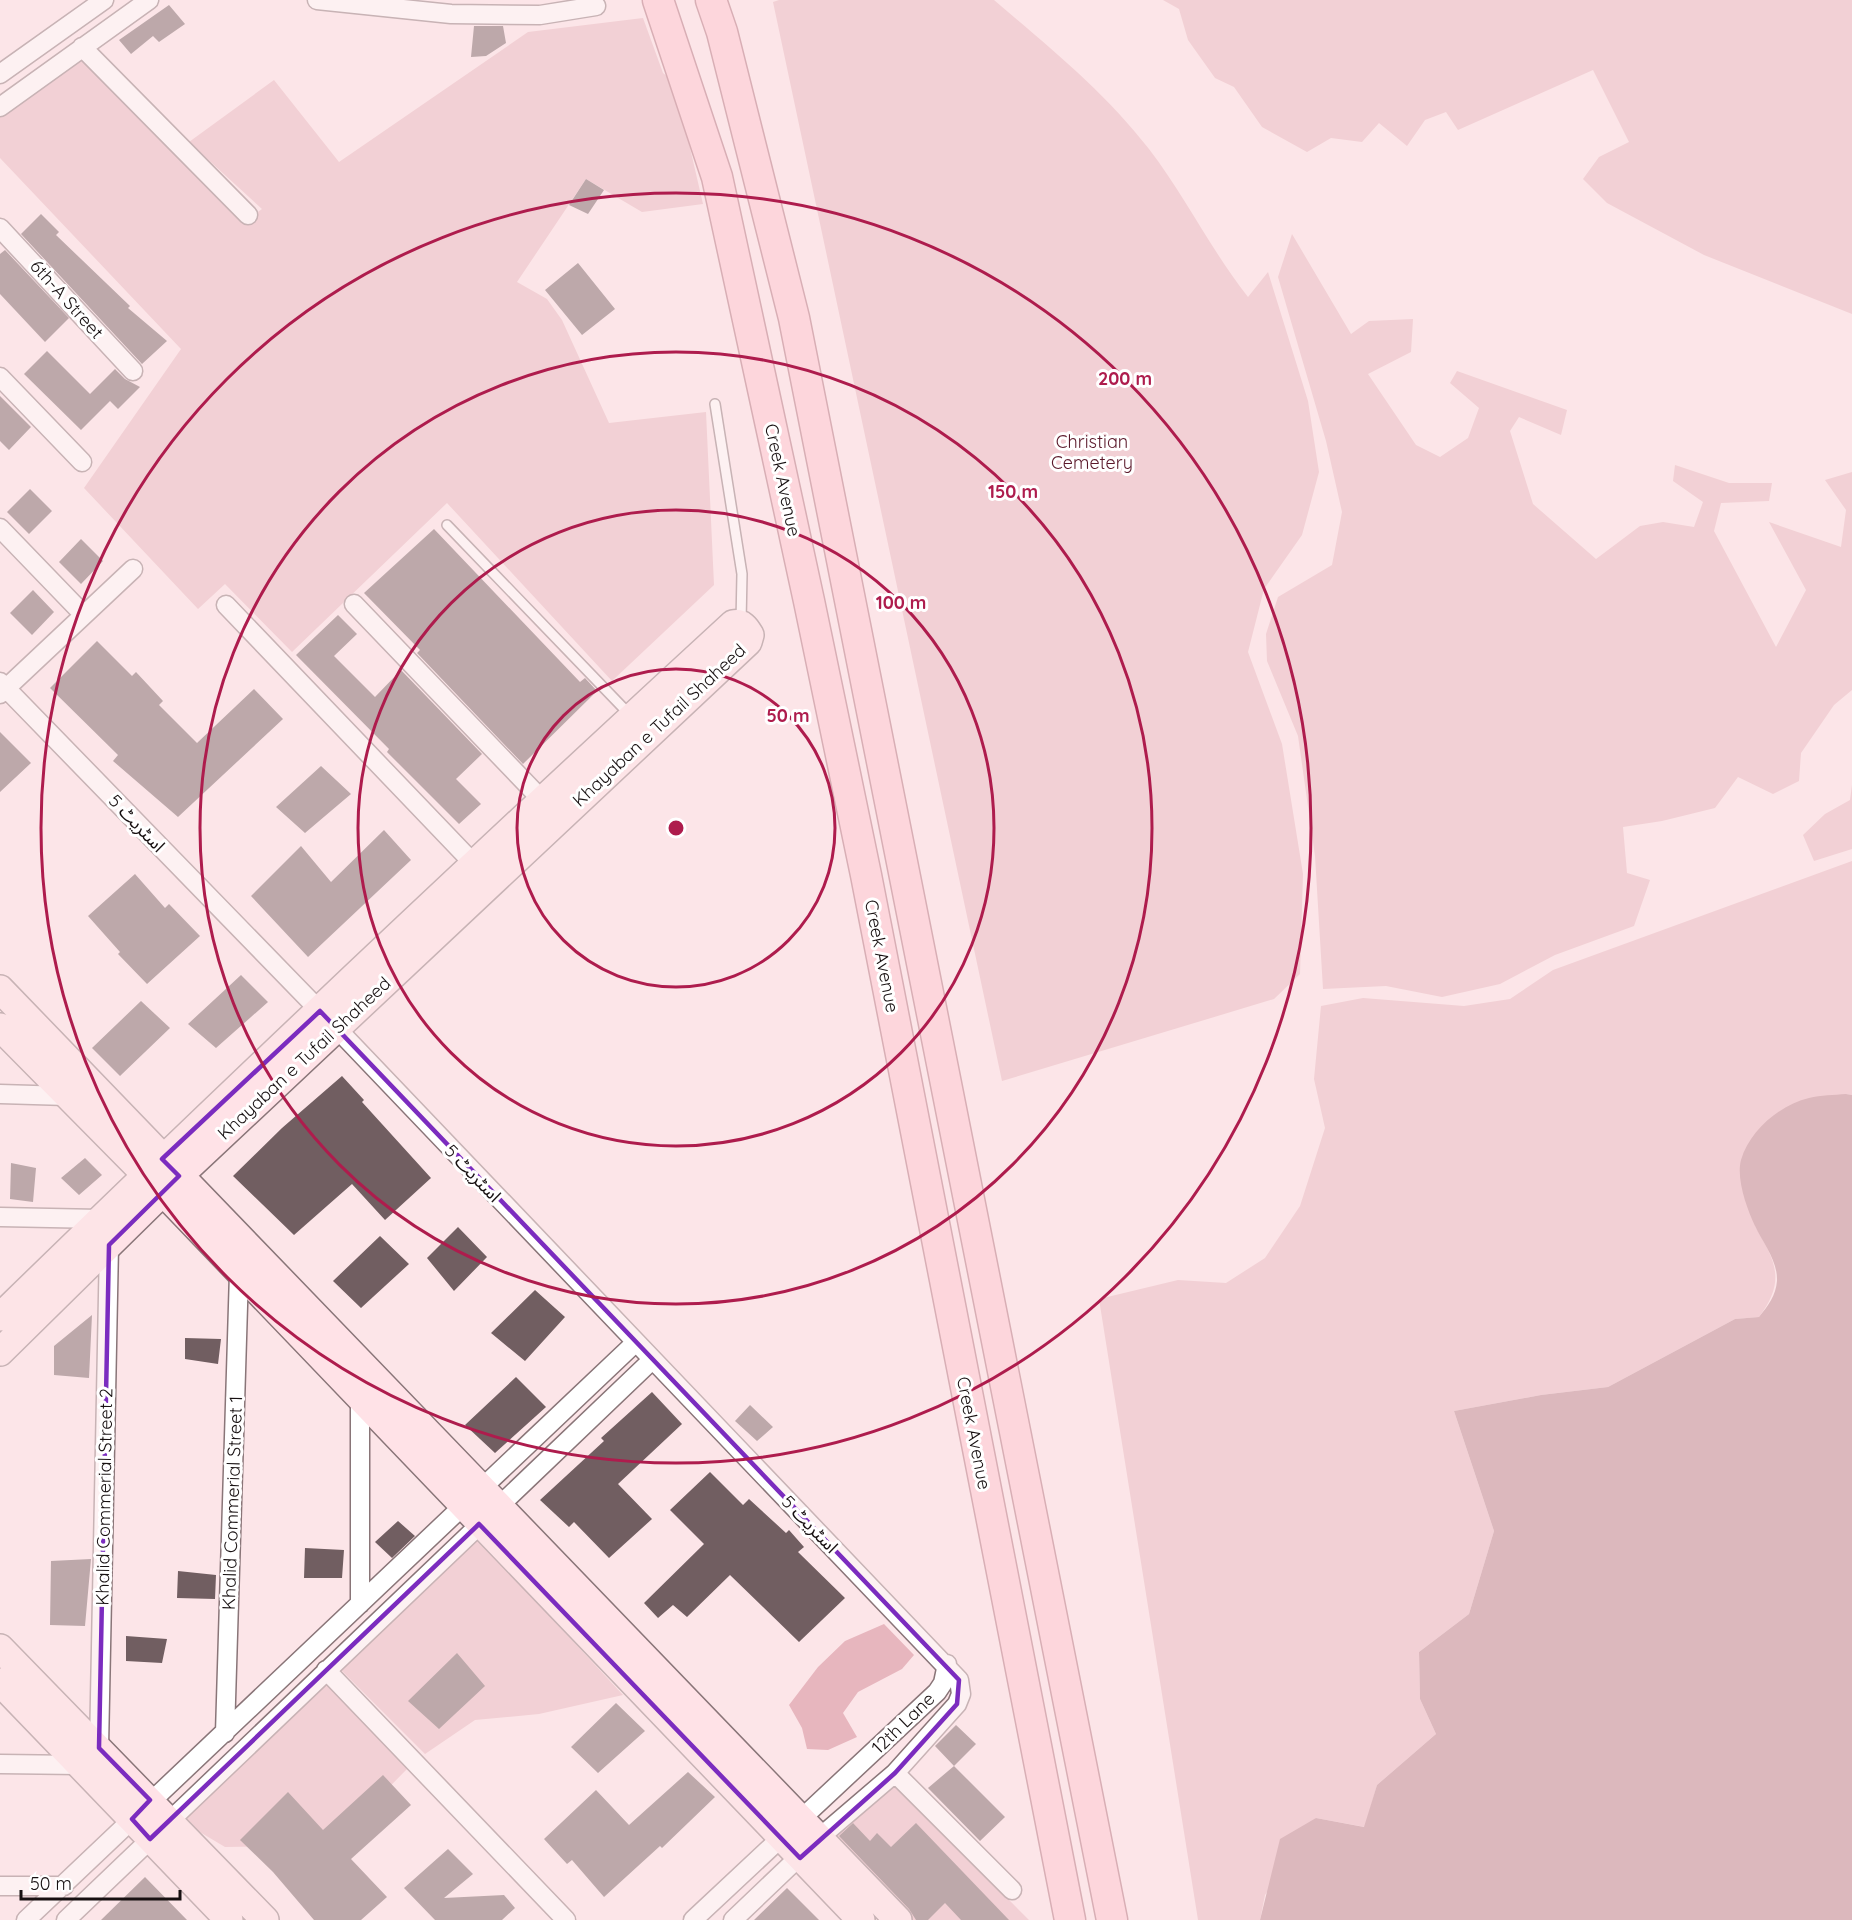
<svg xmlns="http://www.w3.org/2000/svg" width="1852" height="1920" font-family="Quicksand,'Noto Sans Arabic',sans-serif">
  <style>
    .green { fill: #e7b6be }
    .water { fill: #b6818a }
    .building { fill: #715e61 }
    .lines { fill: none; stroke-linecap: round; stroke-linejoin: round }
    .lane-casing { stroke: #897578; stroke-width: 12 }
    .street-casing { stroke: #897578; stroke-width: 21 }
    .secondary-casing { stroke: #897578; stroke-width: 30 }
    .primary-casing { stroke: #ae6c78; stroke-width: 33 }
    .lane { stroke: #fff; stroke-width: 9 }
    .street { stroke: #fff; stroke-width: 18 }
    .secondary { stroke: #ffe2e7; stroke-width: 27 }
    .primary { stroke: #ffc4cf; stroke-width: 30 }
    .marked { fill: none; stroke: #7b2cbf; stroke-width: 4.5; stroke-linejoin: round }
    .ring { fill: none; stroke: #ae1c4d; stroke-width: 3 }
    .labels { text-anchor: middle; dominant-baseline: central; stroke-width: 6; stroke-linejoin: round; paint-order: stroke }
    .street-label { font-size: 18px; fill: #171011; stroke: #fff }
    .park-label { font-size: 18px; fill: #5a182a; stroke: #fff }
    .centre { fill: #ae1c4d; stroke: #fff; stroke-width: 3 }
    .ring-label { font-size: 18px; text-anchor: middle; font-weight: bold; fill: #ae1c4d; stroke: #fff; stroke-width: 6; stroke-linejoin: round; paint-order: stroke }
  </style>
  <rect width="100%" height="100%" fill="#fce5e8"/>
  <path class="green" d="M779,0H994C1049,47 1105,92 1149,149C1185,196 1211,250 1248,297L1268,272L1308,401L1319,472L1302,535L1264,589L1248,652L1282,744L1303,874L1300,974L1274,999L1002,1081L773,2Z
    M1163,0H1852V314L1704,255L1607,203L1583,179L1599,157L1629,142L1593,70L1458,130L1446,112L1425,120L1407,146L1379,123L1362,142L1331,138L1307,152L1262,127L1234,87L1215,78L1188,40L1179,9Z
    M643,18L663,73L675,83L703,204L642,212L586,179L517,282L547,299L562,320L609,423L706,412L714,585L612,681L447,503L292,652L225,584L198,609L84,488L181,349L0,158V114L84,58L247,220L262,209L189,142L274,80L339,162L528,32Z
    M1292,234L1351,334L1369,321L1413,319L1411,352L1368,374L1416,445L1440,457L1468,438L1479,408L1450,383L1457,371L1567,410L1561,435L1519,417L1510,431L1533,504L1596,559L1640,526L1663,522L1694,527L1703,502L1673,481L1675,465L1729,483H1772L1769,501L1721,503L1714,531L1776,647L1806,590L1769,522L1841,547L1846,510L1825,480L1852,472V690L1834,705L1801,753L1799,781L1773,794L1738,777L1715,808L1662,821L1623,827L1627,873L1650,880L1634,926L1555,955L1500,984L1442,997L1386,986L1323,989L1315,856L1298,736L1267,661L1266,634L1278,597L1332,565L1342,512L1326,441L1278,277Z
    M1852,785V849L1814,861L1803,835L1825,814L1850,800Z
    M1852,861V1095L1846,1094L1755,1226C1776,1262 1786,1281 1759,1317L1735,1319L1608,1387L1541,1395L1454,1411L1494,1531L1469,1614L1419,1652L1420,1699L1436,1734L1377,1785L1365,1827L1316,1818L1265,1895L1260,1920H1198L1099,1299L1178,1280L1226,1283L1265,1258L1300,1206L1325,1128L1314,1079L1321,1006L1363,998L1464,1006L1510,999L1553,970Z
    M478,1539L623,1695L539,1714L475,1720L425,1754L341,1670Z
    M884,1624L914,1655L902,1669L858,1692L843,1713L857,1737L828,1750L807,1749L802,1728L789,1705L818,1667L845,1641Z
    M326,1683L408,1768L341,1836L277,1846L225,1847L183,1822Z
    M893,1783L1029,1920H904L829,1842Z"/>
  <path class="water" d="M1846,1094L1852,1095V1920H1260L1280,1839L1316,1818L1364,1827L1377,1785L1436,1734L1420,1699L1419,1652L1469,1614L1494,1531L1454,1411L1541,1395L1608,1387L1735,1319L1759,1317C1768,1306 1776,1295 1777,1281C1778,1261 1763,1243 1755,1226C1747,1209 1736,1179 1741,1160C1750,1130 1780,1105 1809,1098C1821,1095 1834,1095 1846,1094Z"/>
  <path class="building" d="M169,5L185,24L159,42L153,36L131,54L119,40Z
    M474,26H503L506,43L486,56L471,57Z
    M586,179L604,190L588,214L569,205Z
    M41,214L59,232L56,235L130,306L128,308L167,341L142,364L21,234Z
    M5,250L69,318L45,342L0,294V254Z
    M578,263L615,309L582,335L545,290Z
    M47,351L90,394L115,369L125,379L140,387L118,409L110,401L81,430L24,374Z
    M0,396L31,427L9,450L0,441Z
    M30,489L52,511L29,534L7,512Z
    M434,529L580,682L585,678L597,691L523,764L417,653L420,650L364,593Z
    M81,539L103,561L81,584L59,562Z
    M33,590L54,612L32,635L10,613Z
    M338,615L357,634L334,656L375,697L401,670L482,754L456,779L481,804L459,824L387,752L389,749L296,655Z
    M97,641L132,676L136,672L163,701L159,705L197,743L254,689L283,719L178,817L113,761L118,755L50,688Z
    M0,732L31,763L0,792Z
    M321,766L351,794L305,833L276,807Z
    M384,830L411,860L308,957L251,896L301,846L331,882Z
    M135,874L165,908L169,904L200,936L147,984L118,954L120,952L88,916Z
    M241,975L268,1002L216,1048L188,1024Z
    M141,1001L170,1028L120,1076L92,1048Z
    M342,1076L364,1100L362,1102L431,1178L385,1220L352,1184L294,1235L233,1176L282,1128Z
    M85,1158L102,1175L79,1195L61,1178Z
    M11,1163L36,1168L33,1202L10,1199Z
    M458,1227L487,1257L454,1291L427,1258Z
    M380,1236L409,1264L361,1308L333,1281Z
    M535,1290L565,1317L525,1361L491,1333Z
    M92,1315L89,1378L54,1375V1346Z
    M185,1338L221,1339L218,1364L185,1359Z
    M516,1377L546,1407L495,1453L465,1425Z
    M652,1392L682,1424L618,1484L652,1519L609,1558L574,1522L569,1527L540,1500L604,1441L601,1438Z
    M750,1405L773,1427L757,1441L735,1421Z
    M710,1472L743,1505L749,1499L786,1533L789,1530L804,1547L798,1552L845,1598L799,1642L730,1575L687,1617L673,1605L658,1618L644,1603L704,1544L670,1510Z
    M398,1521L415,1536L392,1558L375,1542Z
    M305,1548L344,1550L342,1578H304Z
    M91,1559L85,1626L50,1625L51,1561Z
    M178,1571L216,1575L215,1599L177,1598Z
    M126,1636L167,1639L162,1663L126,1661Z
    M457,1653L485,1686L439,1729L408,1701Z
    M616,1703L645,1731L598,1773L571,1747Z
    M956,1725L976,1744L954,1766L935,1746Z
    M954,1766L1005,1817L980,1841L928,1788Z
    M688,1772L715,1797L662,1848L660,1846L604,1897L572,1860L567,1864L544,1839L596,1790L629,1825Z
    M383,1775L411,1805L351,1859L387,1897L361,1920H314L273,1872L240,1840L288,1792L323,1830Z
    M853,1823L870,1841L877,1833L891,1847L916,1823L1009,1920H961L945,1903L928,1920H916L909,1909L839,1836Z
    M448,1849L473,1874L444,1898L504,1895L515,1908L502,1920H435L404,1888Z
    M145,1877L187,1920H101Z
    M787,1888L819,1920H754Z"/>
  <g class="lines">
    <defs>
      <path id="lane" d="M715,404L742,574L741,622
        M447,525L631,716"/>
      <path id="street" d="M317,0L451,14L540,15L596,6
        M82,47L248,215
        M0,74L104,0
        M0,107L149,0
        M0,228L133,371
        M0,377L82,462
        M0,528L84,615
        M354,604L544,802
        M226,605L474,864
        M0,682L320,1011L959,1680L961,1694L957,1704L895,1773L819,1838L733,1920
        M0,694L133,569
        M0,1094L67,1096
        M0,1217L100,1219
        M360,1604V1401
        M326,1670L566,1920
        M225,1733L239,1273
        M99,1748L109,1245
        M0,1764L79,1765
        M895,1773L1012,1890
        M0,1886H64
        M26,1920L635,1343
        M66,1920L651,1361
        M693,1920L937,1692L943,1683L947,1664"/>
      <path id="secondary" d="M0,989L898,1920
        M0,1027L163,1192L861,1920
        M0,1317C241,1082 486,851 733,624C742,622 746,628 750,635L748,642L179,1176L0,1352
        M0,1648L265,1920
        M0,1682L229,1920"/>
      <path id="primary" d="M658,0L717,177L809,601L866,875L1070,1920
        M711,0L722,32L794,318L1112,1920"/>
    </defs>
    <use href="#lane" class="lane-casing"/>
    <use href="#street" class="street-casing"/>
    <use href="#secondary" class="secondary-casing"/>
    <use href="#primary" class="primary-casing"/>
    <use href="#lane" class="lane"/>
    <use href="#street" class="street"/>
    <use href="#secondary" class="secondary"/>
    <use href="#primary" class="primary"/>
  </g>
  <path d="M0 0H1852V1920H0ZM320,1011L959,1680L957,1704L895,1773L800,1858L479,1524L150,1839L132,1819L150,1800L99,1748L109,1245L179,1176L162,1159Z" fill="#fce5e8" fill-opacity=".55" fill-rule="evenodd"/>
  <path class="marked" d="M320,1011L959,1680L957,1704L895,1773L800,1858L479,1524L150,1839L132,1819L150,1800L99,1748L109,1245L179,1176L162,1159Z"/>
  <g class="ring">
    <circle cx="676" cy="828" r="159"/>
    <circle cx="676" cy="828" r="318"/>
    <circle cx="676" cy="828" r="476"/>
    <circle cx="676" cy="828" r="635"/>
  </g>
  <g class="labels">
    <g class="street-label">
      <text transform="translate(67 299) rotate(48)">6th-A Street</text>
      <text transform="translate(783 480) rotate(78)">Creek Avenue</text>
      <text transform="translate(659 725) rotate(-43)">Khayaban e Tufail Shaheed</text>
      <text transform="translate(137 823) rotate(46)">اسٹریٹ 5</text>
      <text transform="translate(882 956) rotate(79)">Creek Avenue</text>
      <text transform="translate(304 1058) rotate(-43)">Khayaban e Tufail Shaheed</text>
      <text transform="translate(473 1173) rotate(46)">اسٹریٹ 5</text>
      <text transform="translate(974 1433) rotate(79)">Creek Avenue</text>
      <text transform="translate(104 1497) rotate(-89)">Khalid Commerial Street 2</text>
      <text transform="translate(232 1503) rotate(-88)">Khalid Commerial Street 1</text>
      <text transform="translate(810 1524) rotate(46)">اسٹریٹ 5</text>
      <text transform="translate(903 1723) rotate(-44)">12th Lane</text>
    </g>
    <g class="park-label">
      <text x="1092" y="441">Christian<tspan x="1092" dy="21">Cemetery</tspan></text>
    </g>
  </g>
  <circle cx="676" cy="828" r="9" class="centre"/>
  <g class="ring-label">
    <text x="1125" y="385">200 m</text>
    <text x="1013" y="498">150 m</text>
    <text x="901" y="609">100 m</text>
    <text x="788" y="722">50 m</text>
  </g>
  <path d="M21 1890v9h159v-9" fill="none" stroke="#171011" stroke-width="3"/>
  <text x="30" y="1890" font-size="18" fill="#171011" stroke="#ffffff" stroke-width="4.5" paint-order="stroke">50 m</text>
</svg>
